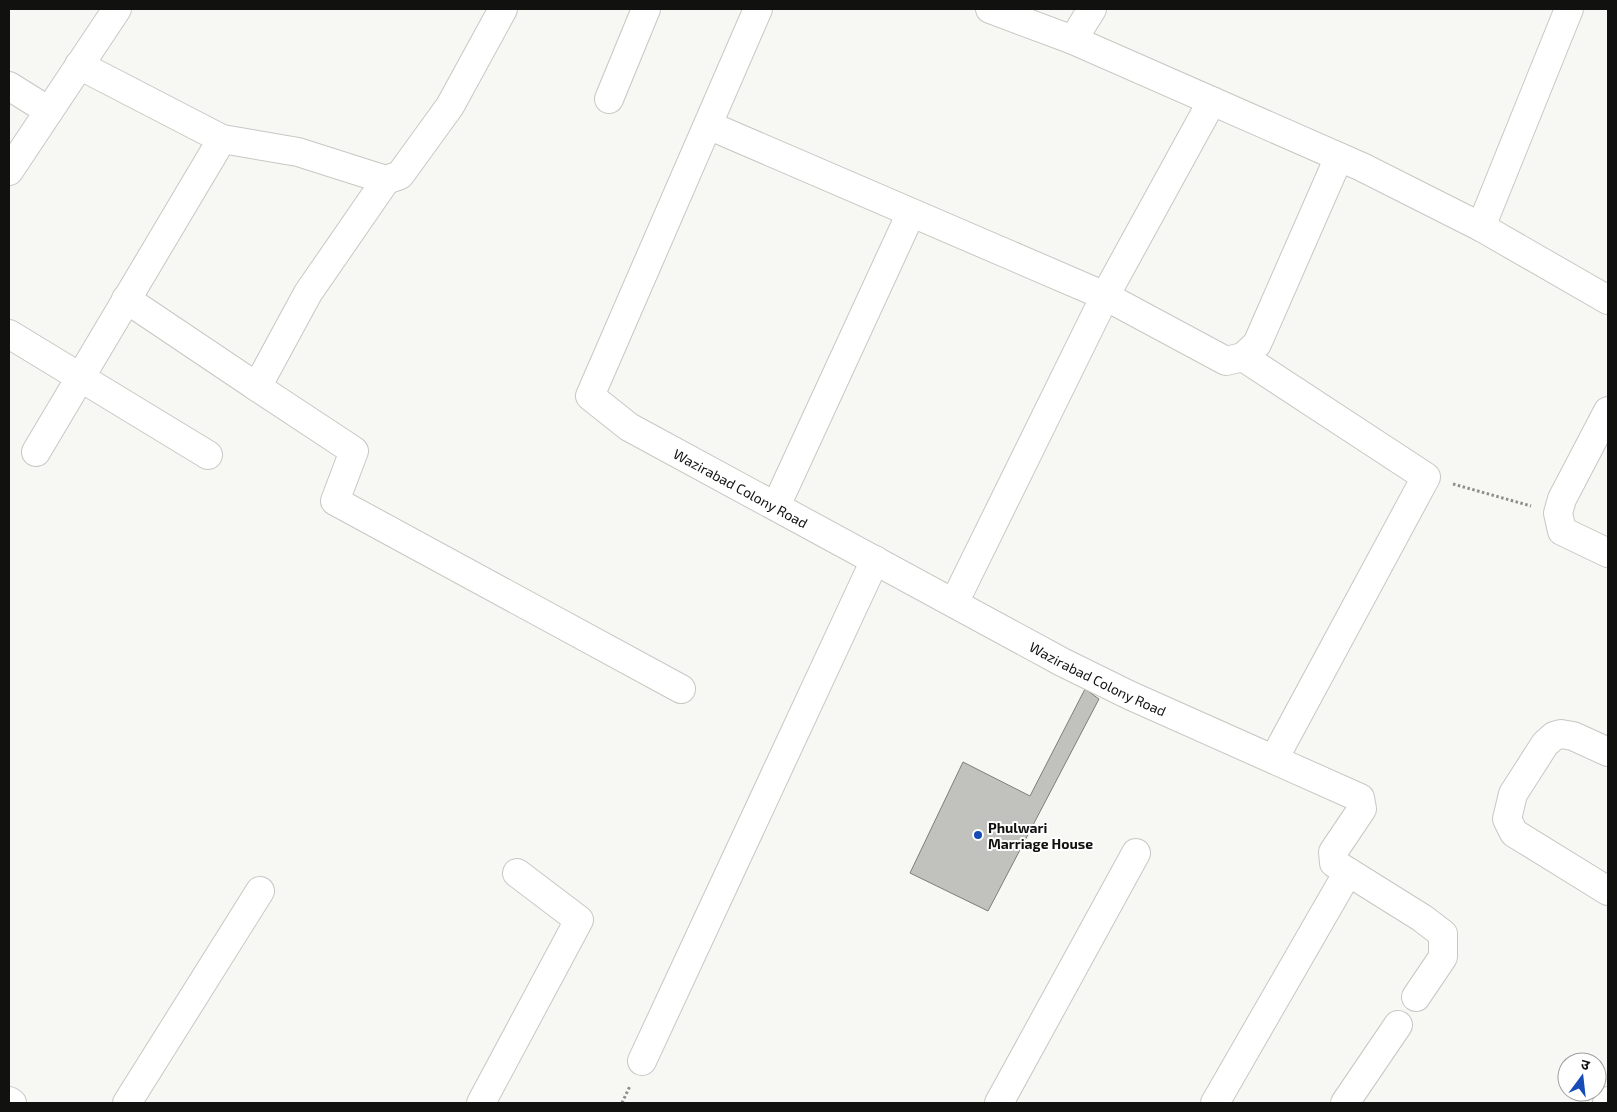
<svg xmlns="http://www.w3.org/2000/svg" width="1617" height="1112" font-family="'Exo 2','Noto Sans Devanagari',sans-serif">
  <style>
    .building { fill: #c1c1bd; stroke: #7d7e7a }
    .lines { fill: none; stroke-linecap: round; stroke-linejoin: round }
    .minor-casing { stroke: #c7c8c3; stroke-width: 30 }
    .path { stroke: #8d8d8a; stroke-width: 3; stroke-dasharray: 2.5 2.5; stroke-linecap: butt }
    .minor { stroke: #fff; stroke-width: 28 }
    .poi-dot { fill: #154cb8; stroke: #fff; stroke-width: 2 }
    .labels { text-anchor: middle; dominant-baseline: central; stroke-width: 4; stroke-linejoin: round; paint-order: stroke }
    .street-label { font-size: 14px; fill: #111110; stroke: #fff }
    .poi-label { font-size: 14px; font-weight: bold; fill: #111110; stroke: #fff; text-anchor: start }
  </style>
  <rect width="100%" height="100%" fill="#f7f7f3"/>
  <path class="building" d="M1085,689L1099,699L988,911L910,873L963,762L1030,796Z"/>
  <g class="lines">
    <defs>
      <g id="minor">
        <path id="s1" d="M758,9L590,396L629,427L1062,662L1129,695L1360,798L1362,809L1333,852L1334,863L1422,918L1443,934V957L1416,997"/>
        <path d="M990,9L1073,40L1092,9"/>
        <path d="M1073,40L1362,167L1481,227L1608,300"/>
        <path d="M79,65L222,139"/>
        <path d="M9,86L49,111"/>
        <path d="M609,99L646,9"/>
        <path d="M708,125L1105,296L1226,361L1243,357L1257,344L1339,157"/>
        <path d="M9,171L117,9"/>
        <path d="M386,180L308,293L257,387L354,451L335,501L681,689"/>
        <path d="M1481,227L1569,9"/>
        <path d="M126,299L257,387"/>
        <path d="M9,334L208,455"/>
        <path d="M1243,357L1426,477L1274,759"/>
        <path d="M1608,411L1562,499L1558,513L1562,531L1608,553"/>
        <path d="M36,452L222,139L298,152L386,180L400,175L450,106L503,9"/>
        <path d="M776,506L911,213"/>
        <path d="M954,603L1105,296L1212,101"/>
        <path d="M1608,752L1573,736L1561,734L1554,736L1545,744L1513,794L1507,819L1514,833L1608,891"/>
        <path d="M642,1061L875,560"/>
        <path d="M9,1101L12,1103"/>
        <path d="M127,1103L260,891"/>
        <path d="M481,1103L579,920L517,873"/>
        <path d="M999,1103L1136,853"/>
        <path d="M1215,1103L1348,872"/>
        <path d="M1345,1103L1398,1025"/>
        <path d="M1607,1103L1608,1101"/>
      </g>
    </defs>
    <use href="#minor" class="minor-casing"/>
    <path class="path" d="M1453,484L1531,506
      M622,1103L630,1086"/>
    <use href="#minor" class="minor"/>
  </g>
  <circle class="poi-dot" cx="978" cy="835" r="5"/>
  <g class="labels">
    <g class="street-label">
      <text stroke="none"><textPath href="#s1" startOffset="599">Wazirabad Colony Road</textPath></text>
      <text stroke="none"><textPath href="#s1" startOffset="1004">Wazirabad Colony Road</textPath></text>
    </g>
    <g class="poi-label">
      <text x="988" y="827">Phulwari<tspan x="988" dy="16">Marriage House</tspan></text>
    </g>
  </g>
  <rect width="1617" height="1112" fill="none" stroke="#111110" stroke-width="20"/>
  <g transform="translate(1582 1077) rotate(15)"><circle r="24" fill="#ffffff" stroke="#a0a09f"/>
  <path d="M0-4L9 19L0 12L-9 19Z" fill="#154cb8"/>
  <text y="-8" font-size="14" font-weight="bold" text-anchor="middle" fill="#111110">उ</text>
  </g>
</svg>
